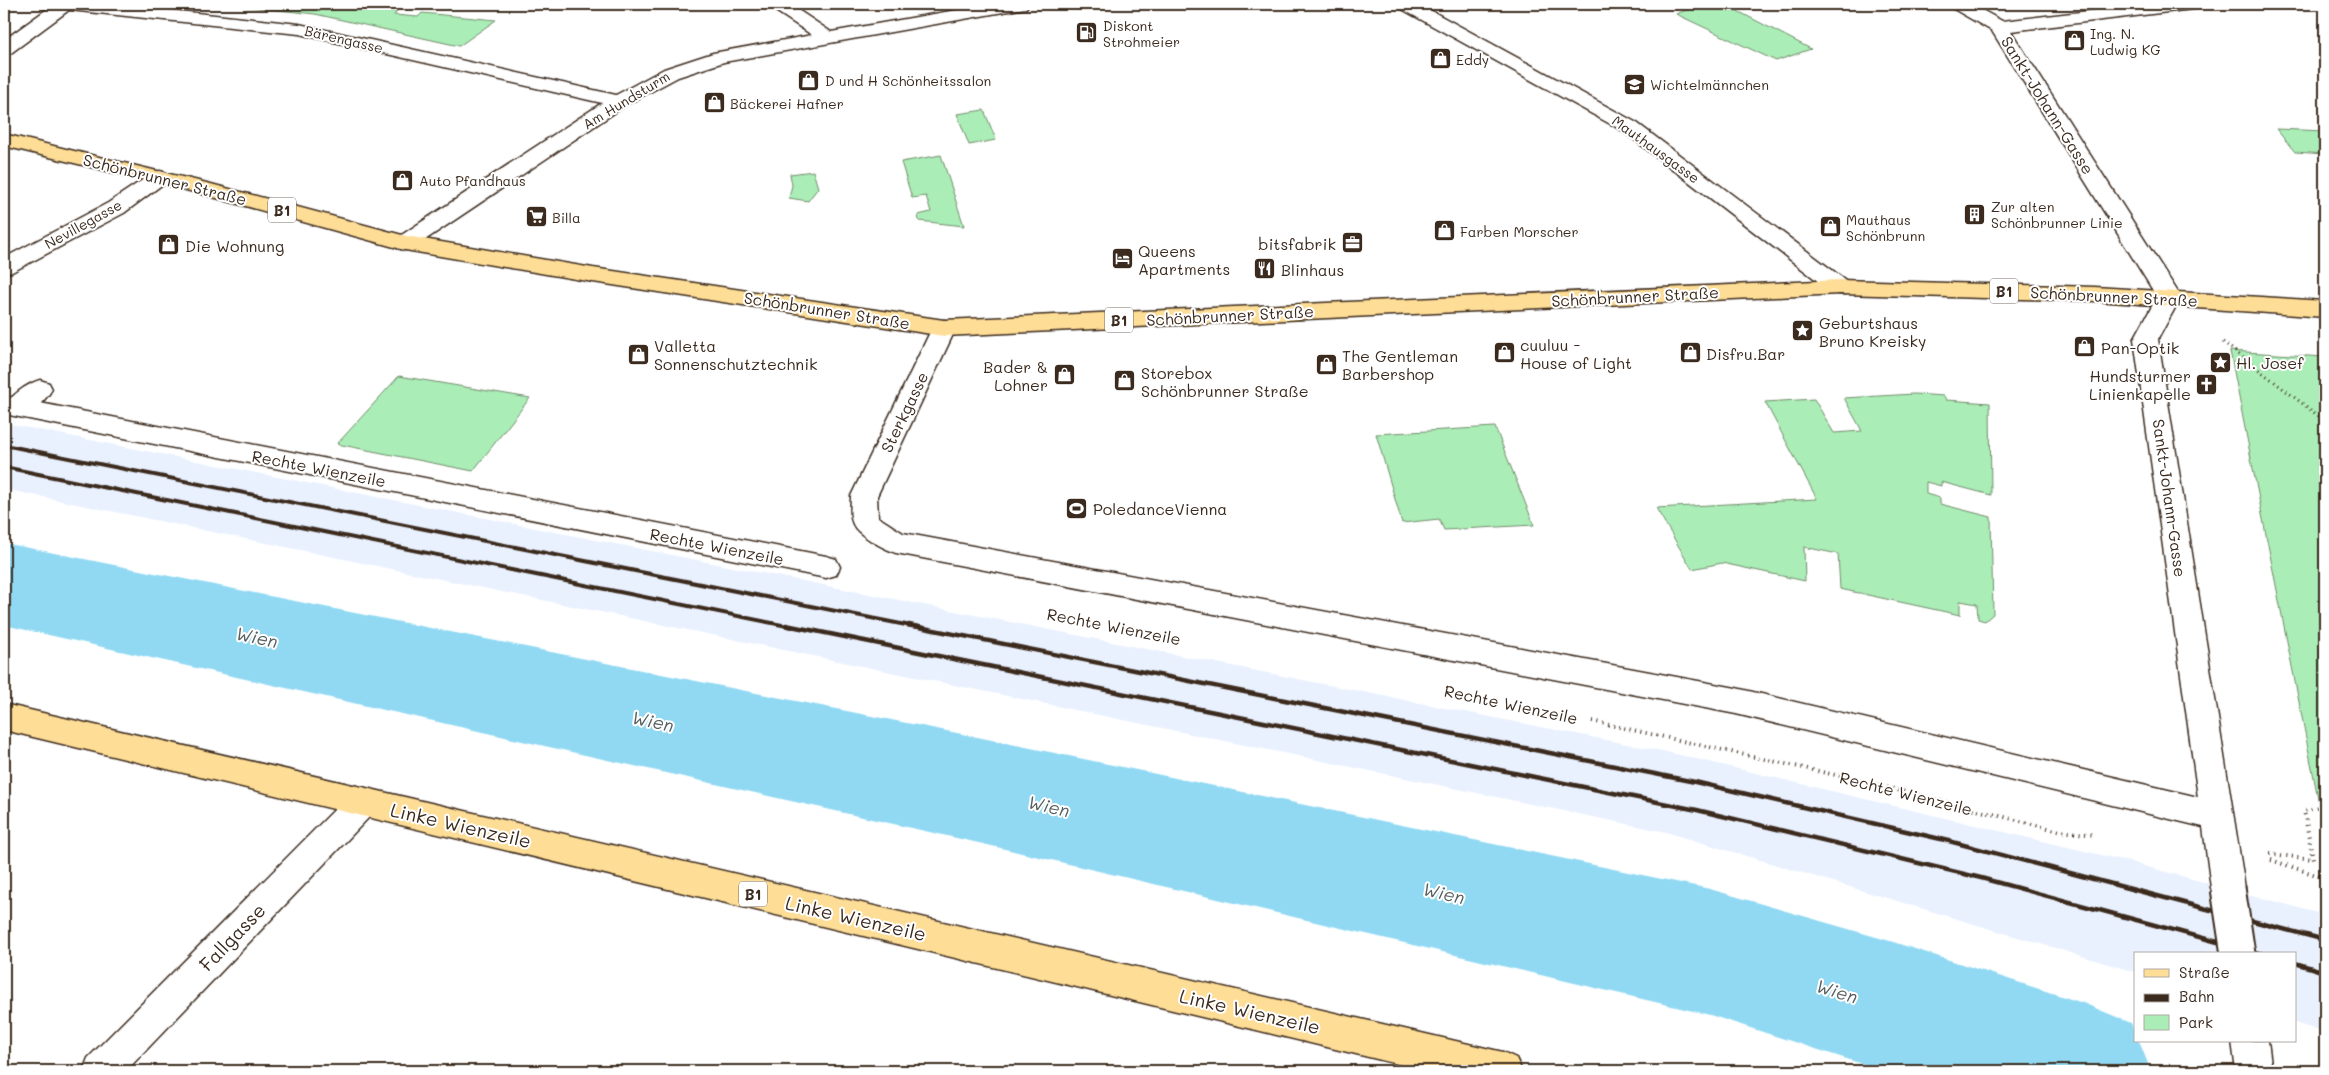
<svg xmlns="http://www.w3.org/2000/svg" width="2329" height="1075" font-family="Mali,sans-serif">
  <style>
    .built { fill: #e9f1ff }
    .green { fill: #aaedb7; stroke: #728c6a }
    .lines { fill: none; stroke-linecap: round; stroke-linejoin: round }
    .river { fill: #91d9f3; fill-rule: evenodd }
    .service-casing { stroke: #3b2a1e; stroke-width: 3 }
    .pedestrian-casing { stroke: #3b2a1e; stroke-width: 3 }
    .minor-casing { stroke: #3b2a1e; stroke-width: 3 }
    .primary-casing { stroke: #3b2a1e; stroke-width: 3 }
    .path-far1 { stroke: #3b2a1e; stroke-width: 3; stroke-dasharray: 1 4; stroke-linecap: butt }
    .path { stroke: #3b2a1e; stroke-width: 4; stroke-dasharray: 1 4.5; stroke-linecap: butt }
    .service { fill: #fff; fill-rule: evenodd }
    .pedestrian { fill: #fff; fill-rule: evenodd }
    .minor { fill: #fff; fill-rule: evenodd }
    .primary { fill: #fedd96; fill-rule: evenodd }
    .rail-far1 { stroke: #3b2a1e; stroke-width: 4 }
    .rail { stroke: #3b2a1e; stroke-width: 4.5 }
    .minor-bridge-casing { stroke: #3b2a1e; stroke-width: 37; stroke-linecap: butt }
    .minor-bridge { stroke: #fff; stroke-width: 33 }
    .labels { text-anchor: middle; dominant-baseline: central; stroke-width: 4; stroke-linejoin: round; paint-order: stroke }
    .far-poi-label { font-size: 14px; fill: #3b2a1e; stroke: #fff; text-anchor: start }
    .far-street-label { font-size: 14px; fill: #3b2a1e; stroke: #fff }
    .shield { fill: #fff; stroke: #766a62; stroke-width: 1 }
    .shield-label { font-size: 15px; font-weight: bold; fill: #3b2a1e }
    .street-label { font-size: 16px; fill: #3b2a1e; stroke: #fff }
    .poi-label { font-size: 16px; fill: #3b2a1e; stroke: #fff; text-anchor: start }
    .water-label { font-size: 18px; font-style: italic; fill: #555f5e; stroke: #fff }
    .near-street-label { font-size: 19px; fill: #3b2a1e; stroke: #fff }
  </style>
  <rect width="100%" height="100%" fill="#fff"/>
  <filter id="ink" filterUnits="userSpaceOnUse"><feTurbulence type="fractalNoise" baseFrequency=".02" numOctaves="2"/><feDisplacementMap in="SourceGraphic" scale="10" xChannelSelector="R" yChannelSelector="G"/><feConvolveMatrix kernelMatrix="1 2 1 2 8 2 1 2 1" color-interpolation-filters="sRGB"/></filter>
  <g filter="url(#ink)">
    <path class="built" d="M4,423L1667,752L2122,860L2325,915V1033L2295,1023V954H2135V972L1666,832L4,489Z"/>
    <path class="green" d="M243,4H289L325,7L328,6L397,11L394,15L418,17L422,13L496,20L459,46L315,14L240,6Z
      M1702,4H1724L1811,49L1776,61L1676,14Z
      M984,110L996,140L969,145L957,114Z
      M2276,129L2325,131V154L2295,152Z
      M941,155L964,226L919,221L918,215L931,212L926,196L912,198L901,162Z
      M813,171L818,188L808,201L789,198L792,185L790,174Z
      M2230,351L2325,357V834L2243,418Z
      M399,376L530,398L473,471L337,444Z
      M1914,394L1944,396L1946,400L1990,403L1991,495L1941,482V486L1926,482V494L1940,498V504L1991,517L1993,614L1985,621L1978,619L1977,604L1960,601V615L1840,589L1838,554L1804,547L1805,581L1722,563L1692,569L1656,508L1817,499L1765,402L1814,399L1834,433L1862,431L1844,398Z
      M1495,427L1534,525L1444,530L1439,519L1402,523L1376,434Z"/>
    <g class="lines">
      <path class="river" d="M4,543L992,740L1710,889L1890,941L2083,1003L2131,1023L2135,1032V1041H2139L2151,1071H1884L1710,1015L992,846L4,625Z"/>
      <defs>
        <path id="service" d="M40,380L49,383L52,389C44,404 24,419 7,414L4,409C9,396 27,384 40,380Z"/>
        <path id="pedestrian" d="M4,396L826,556L836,559L840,567L836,575L826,578L4,414Z"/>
        <path id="minor" d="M54,4H112L299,24L616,95L664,69L713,53L812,35L771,8L768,4H789L831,32L991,4H1029L1026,8L1020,9L724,62L678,77L626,105L413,248L405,250L397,248L394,243L397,238L602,103L299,34L69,10L11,53L4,55V40Z
          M1397,4H1419L1637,123L1848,282L1851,287L1848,292L1840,294L1832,292L1623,131L1400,8Z
          M1949,4H1971L2002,21L2150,4H2202L2199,8L2193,9L2011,31L2181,297L2158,339L2245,888L2240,899L2228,904L2216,899L2211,888L2203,827L1736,714L896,553C885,549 857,535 853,524C849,516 851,505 851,496L932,328L936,322L944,320L952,322L956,328L877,496L878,517L903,533L1736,688L2198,797L2134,339L2157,297L1992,31L1952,8Z
          M160,171L167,173L171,177L167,181L124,213L12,272L4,274V258L108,203L153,173Z
          M363,787L374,792L379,802L374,812L126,1071H83L88,1058L352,792Z
          M2232,1041H2268L2272,1071H2236Z"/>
        <path id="primary" d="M4,134L211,184L406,236L593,268L944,320L1840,280L2095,287L2325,301V317L2095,301L1840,294L944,336L593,282L405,250L198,193L4,146Z
          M4,704L1503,1052L1516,1058L1522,1071H1427L4,730Z"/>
      </defs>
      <use href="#service" class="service-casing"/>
      <use href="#pedestrian" class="pedestrian-casing"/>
      <use href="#minor" class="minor-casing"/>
      <use href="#primary" class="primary-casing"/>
      <path class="path-far1" d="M2223,342L2325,421"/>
      <path class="path" d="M1592,721L1858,780L2060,831L2095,835
        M2270,854L2313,859L2304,811L2325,805
        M2271,860L2325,878"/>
      <use href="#service" class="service"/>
      <use href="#pedestrian" class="pedestrian"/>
      <use href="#minor" class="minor"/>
      <use href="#primary" class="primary"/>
      <path class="rail-far1" d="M4,445L916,627
        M4,467L792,627"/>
      <path class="rail" d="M786,625L1697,810L1981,878L2262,954
        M909,625L1695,782L1945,840L2325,940
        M2295,963L2325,972"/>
      <defs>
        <path id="minor-bridge" d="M2228,888L2238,954"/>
      </defs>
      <use href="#minor-bridge" class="minor-bridge-casing"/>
      <use href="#minor-bridge" class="minor-bridge"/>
    </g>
  </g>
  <defs>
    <symbol id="fuel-square" viewBox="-11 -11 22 22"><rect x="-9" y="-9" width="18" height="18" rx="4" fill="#3b2a1e" stroke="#fff"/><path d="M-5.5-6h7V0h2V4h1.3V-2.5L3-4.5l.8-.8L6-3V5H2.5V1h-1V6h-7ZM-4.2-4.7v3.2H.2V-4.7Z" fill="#fff"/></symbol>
    <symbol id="shop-square" viewBox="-11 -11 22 22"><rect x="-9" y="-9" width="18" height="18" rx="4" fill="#3b2a1e" stroke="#fff"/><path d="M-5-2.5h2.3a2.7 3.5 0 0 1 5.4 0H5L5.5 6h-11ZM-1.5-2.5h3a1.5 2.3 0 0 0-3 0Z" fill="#fff"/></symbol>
    <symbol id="school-square" viewBox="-11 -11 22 22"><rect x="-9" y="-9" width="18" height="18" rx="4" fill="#3b2a1e" stroke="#fff"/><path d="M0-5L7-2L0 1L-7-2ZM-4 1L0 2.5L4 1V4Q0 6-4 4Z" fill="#fff"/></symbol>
    <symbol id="building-square" viewBox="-11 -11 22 22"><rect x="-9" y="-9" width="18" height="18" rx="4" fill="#3b2a1e" stroke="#fff"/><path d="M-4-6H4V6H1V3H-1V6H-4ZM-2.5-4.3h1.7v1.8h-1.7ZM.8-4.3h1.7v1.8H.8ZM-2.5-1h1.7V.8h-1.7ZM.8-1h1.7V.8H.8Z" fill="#fff"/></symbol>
    <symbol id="supermarket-square" viewBox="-11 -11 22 22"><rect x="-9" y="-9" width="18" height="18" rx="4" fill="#3b2a1e" stroke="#fff"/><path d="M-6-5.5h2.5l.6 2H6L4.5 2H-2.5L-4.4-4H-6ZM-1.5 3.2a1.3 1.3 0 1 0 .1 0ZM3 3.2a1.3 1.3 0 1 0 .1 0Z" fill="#fff"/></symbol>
    <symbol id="office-square" viewBox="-11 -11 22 22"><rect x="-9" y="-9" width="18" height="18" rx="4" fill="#3b2a1e" stroke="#fff"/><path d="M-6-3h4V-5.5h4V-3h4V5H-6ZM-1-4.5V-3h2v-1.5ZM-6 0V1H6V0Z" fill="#fff"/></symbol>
    <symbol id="hotel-square" viewBox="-11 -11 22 22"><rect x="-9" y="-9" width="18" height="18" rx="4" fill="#3b2a1e" stroke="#fff"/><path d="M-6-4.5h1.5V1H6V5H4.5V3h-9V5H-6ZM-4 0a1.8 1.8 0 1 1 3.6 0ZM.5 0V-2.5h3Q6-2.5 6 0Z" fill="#fff"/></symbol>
    <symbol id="restaurant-square" viewBox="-11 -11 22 22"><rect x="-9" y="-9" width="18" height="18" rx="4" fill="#3b2a1e" stroke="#fff"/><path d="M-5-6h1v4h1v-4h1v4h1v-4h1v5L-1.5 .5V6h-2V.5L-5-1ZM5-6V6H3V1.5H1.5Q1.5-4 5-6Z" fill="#fff"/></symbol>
    <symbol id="sight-square" viewBox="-11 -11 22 22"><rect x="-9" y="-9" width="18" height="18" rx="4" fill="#3b2a1e" stroke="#fff"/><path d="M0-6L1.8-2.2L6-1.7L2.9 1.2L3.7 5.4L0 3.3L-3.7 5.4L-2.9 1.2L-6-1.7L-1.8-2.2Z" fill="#fff"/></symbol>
    <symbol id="church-square" viewBox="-11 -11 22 22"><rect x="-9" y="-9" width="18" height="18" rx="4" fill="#3b2a1e" stroke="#fff"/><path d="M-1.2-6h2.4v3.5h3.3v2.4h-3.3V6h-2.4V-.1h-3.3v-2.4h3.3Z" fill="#fff"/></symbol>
    <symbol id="stadium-square" viewBox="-11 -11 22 22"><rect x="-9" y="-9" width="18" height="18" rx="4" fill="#3b2a1e" stroke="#fff"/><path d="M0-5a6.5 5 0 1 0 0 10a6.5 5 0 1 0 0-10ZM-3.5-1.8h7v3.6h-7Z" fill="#fff"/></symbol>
  </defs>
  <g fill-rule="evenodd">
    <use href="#fuel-square" x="1074" y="20" width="25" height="25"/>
    <use href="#shop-square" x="2062" y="28" width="25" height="25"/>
    <use href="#shop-square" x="1428" y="46" width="25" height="25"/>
    <use href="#shop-square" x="796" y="68" width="25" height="25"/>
    <use href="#school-square" x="1622" y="72" width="25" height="25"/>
    <use href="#shop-square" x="702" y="90" width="25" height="25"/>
    <use href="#shop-square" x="390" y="168" width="25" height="25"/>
    <use href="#building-square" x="1962" y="202" width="25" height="25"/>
    <use href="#supermarket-square" x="524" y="204" width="25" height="25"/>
    <use href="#shop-square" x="1818" y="214" width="25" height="25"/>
    <use href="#shop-square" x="1432" y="218" width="25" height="25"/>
    <use href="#office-square" x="1340" y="230" width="25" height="25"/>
    <use href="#shop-square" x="156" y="232" width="25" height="25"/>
    <use href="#hotel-square" x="1110" y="246" width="25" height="25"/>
    <use href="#restaurant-square" x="1252" y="256" width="25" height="25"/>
    <use href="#sight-square" x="1790" y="318" width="25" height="25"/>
    <use href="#shop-square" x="2072" y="334" width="25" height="25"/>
    <use href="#shop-square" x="1492" y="340" width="25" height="25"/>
    <use href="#shop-square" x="1678" y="340" width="25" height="25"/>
    <use href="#shop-square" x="626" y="342" width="25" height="25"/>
    <use href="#sight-square" x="2208" y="350" width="25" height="25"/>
    <use href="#shop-square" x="1314" y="352" width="25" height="25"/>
    <use href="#shop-square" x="1052" y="362" width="25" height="25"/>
    <use href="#shop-square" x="1112" y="368" width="25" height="25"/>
    <use href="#church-square" x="2194" y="372" width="25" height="25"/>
    <use href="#stadium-square" x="1064" y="496" width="25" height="25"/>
  </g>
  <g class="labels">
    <g class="far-poi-label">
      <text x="1103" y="25">Diskont<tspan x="1103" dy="16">Strohmeier</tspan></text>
      <text x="2090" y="33">Ing. N.<tspan x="2090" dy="16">Ludwig KG</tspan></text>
      <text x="1456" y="59">Eddy</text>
      <text x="825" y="80">D und H Schönheitssalon</text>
      <text x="1650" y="84">Wichtelmännchen</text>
      <text x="730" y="103">Bäckerei Hafner</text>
      <text x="419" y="180">Auto Pfandhaus</text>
      <text x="1991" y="206">Zur alten<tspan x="1991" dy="16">Schönbrunner Linie</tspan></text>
      <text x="552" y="217">Billa</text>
      <text x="1846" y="219">Mauthaus<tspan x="1846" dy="16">Schönbrunn</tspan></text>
      <text x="1460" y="231">Farben Morscher</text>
    </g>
    <g class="far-street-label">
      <text transform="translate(344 39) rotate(13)">Bärengasse</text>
      <text transform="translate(626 100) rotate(-31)">Am Hundsturm</text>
      <text transform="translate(1656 149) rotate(36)">Mauthausgasse</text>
      <text transform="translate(83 224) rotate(-29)">Nevillegasse</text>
    </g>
    <g class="shield">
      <rect x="268" y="197.5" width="28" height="25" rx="4"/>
      <rect x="1990" y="278.5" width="28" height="25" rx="4"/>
      <rect x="1105" y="307.5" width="28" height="25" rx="4"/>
      <rect x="739" y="881.5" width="28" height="25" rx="4"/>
    </g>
    <g class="shield-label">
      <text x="282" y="210">B1</text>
      <text x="2004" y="291">B1</text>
      <text x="1119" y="320">B1</text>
      <text x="753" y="894">B1</text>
    </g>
    <g class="street-label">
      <text transform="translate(2048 105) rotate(58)">Sankt-Johann-Gasse</text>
      <text transform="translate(165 179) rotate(14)">Schönbrunner Straße</text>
      <text transform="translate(1635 296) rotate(-3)">Schönbrunner Straße</text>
      <text transform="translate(2114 296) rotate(3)">Schönbrunner Straße</text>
      <text transform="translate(827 310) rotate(9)">Schönbrunner Straße</text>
      <text transform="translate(1230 315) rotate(-3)">Schönbrunner Straße</text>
      <text transform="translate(904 412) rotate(-64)">Sterkgasse</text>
      <text transform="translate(319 468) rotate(11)">Rechte Wienzeile</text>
      <text transform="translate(2170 498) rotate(82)">Sankt-Johann-Gasse</text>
      <text transform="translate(717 546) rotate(11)">Rechte Wienzeile</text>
      <text transform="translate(1114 626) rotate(11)">Rechte Wienzeile</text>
      <text transform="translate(1511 704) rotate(12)">Rechte Wienzeile</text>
      <text transform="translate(1906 793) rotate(14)">Rechte Wienzeile</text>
    </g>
    <g class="poi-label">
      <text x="1336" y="243" text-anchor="end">bitsfabrik</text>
      <text x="185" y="245">Die Wohnung</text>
      <text x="1138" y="250">Queens<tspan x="1138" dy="18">Apartments</tspan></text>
      <text x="1281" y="269">Blinhaus</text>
      <text x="1819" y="322">Geburtshaus<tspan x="1819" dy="18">Bruno Kreisky</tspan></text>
      <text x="1520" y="344">cuuluu -<tspan x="1520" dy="18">House of Light</tspan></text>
      <text x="654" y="345">Valletta<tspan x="654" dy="18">Sonnenschutztechnik</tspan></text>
      <text x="2101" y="347">Pan-Optik</text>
      <text x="1706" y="353">Disfru.Bar</text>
      <text x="1342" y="355">The Gentleman<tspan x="1342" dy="18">Barbershop</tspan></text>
      <text x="2236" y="362">Hl. Josef</text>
      <text x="1048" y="366" text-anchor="end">Bader &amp;<tspan x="1048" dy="18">Lohner</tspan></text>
      <text x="1141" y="372">Storebox<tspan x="1141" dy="18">Schönbrunner Straße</tspan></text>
      <text x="2191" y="375" text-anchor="end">Hundsturmer<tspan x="2191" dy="18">Linienkapelle</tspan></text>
      <text x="1093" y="508">PoledanceVienna</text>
    </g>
    <g class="water-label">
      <text transform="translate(257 637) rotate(12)">Wien</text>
      <text transform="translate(653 721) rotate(12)">Wien</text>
      <text transform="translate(1049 806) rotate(13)">Wien</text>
      <text transform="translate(1444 893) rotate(13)">Wien</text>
      <text transform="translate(1837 991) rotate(17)">Wien</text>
    </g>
    <g class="near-street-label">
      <text transform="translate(461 825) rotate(13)">Linke Wienzeile</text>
      <text transform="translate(856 918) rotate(13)">Linke Wienzeile</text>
      <text transform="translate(232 937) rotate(-46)">Fallgasse</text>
      <text transform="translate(1250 1011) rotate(13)">Linke Wienzeile</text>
    </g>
  </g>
  <rect width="2329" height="1075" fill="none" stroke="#fff" stroke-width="20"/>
  <rect x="10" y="10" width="2309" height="1055" fill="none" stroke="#3b2a1e" stroke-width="2" filter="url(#ink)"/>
  <rect x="2134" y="952" width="162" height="90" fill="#ffffff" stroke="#b1aaa5"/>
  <rect x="2144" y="969" width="25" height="8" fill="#fedd96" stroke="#b1aaa5"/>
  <text x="2179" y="978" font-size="15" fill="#3b2a1e">Straße</text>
  <rect x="2144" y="994" width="25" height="8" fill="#3b2a1e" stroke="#b1aaa5"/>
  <text x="2179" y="1002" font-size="15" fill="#3b2a1e">Bahn</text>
  <rect x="2144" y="1015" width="25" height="15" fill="#aaedb7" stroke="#b1aaa5"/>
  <text x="2179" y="1028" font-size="15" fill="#3b2a1e">Park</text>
</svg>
